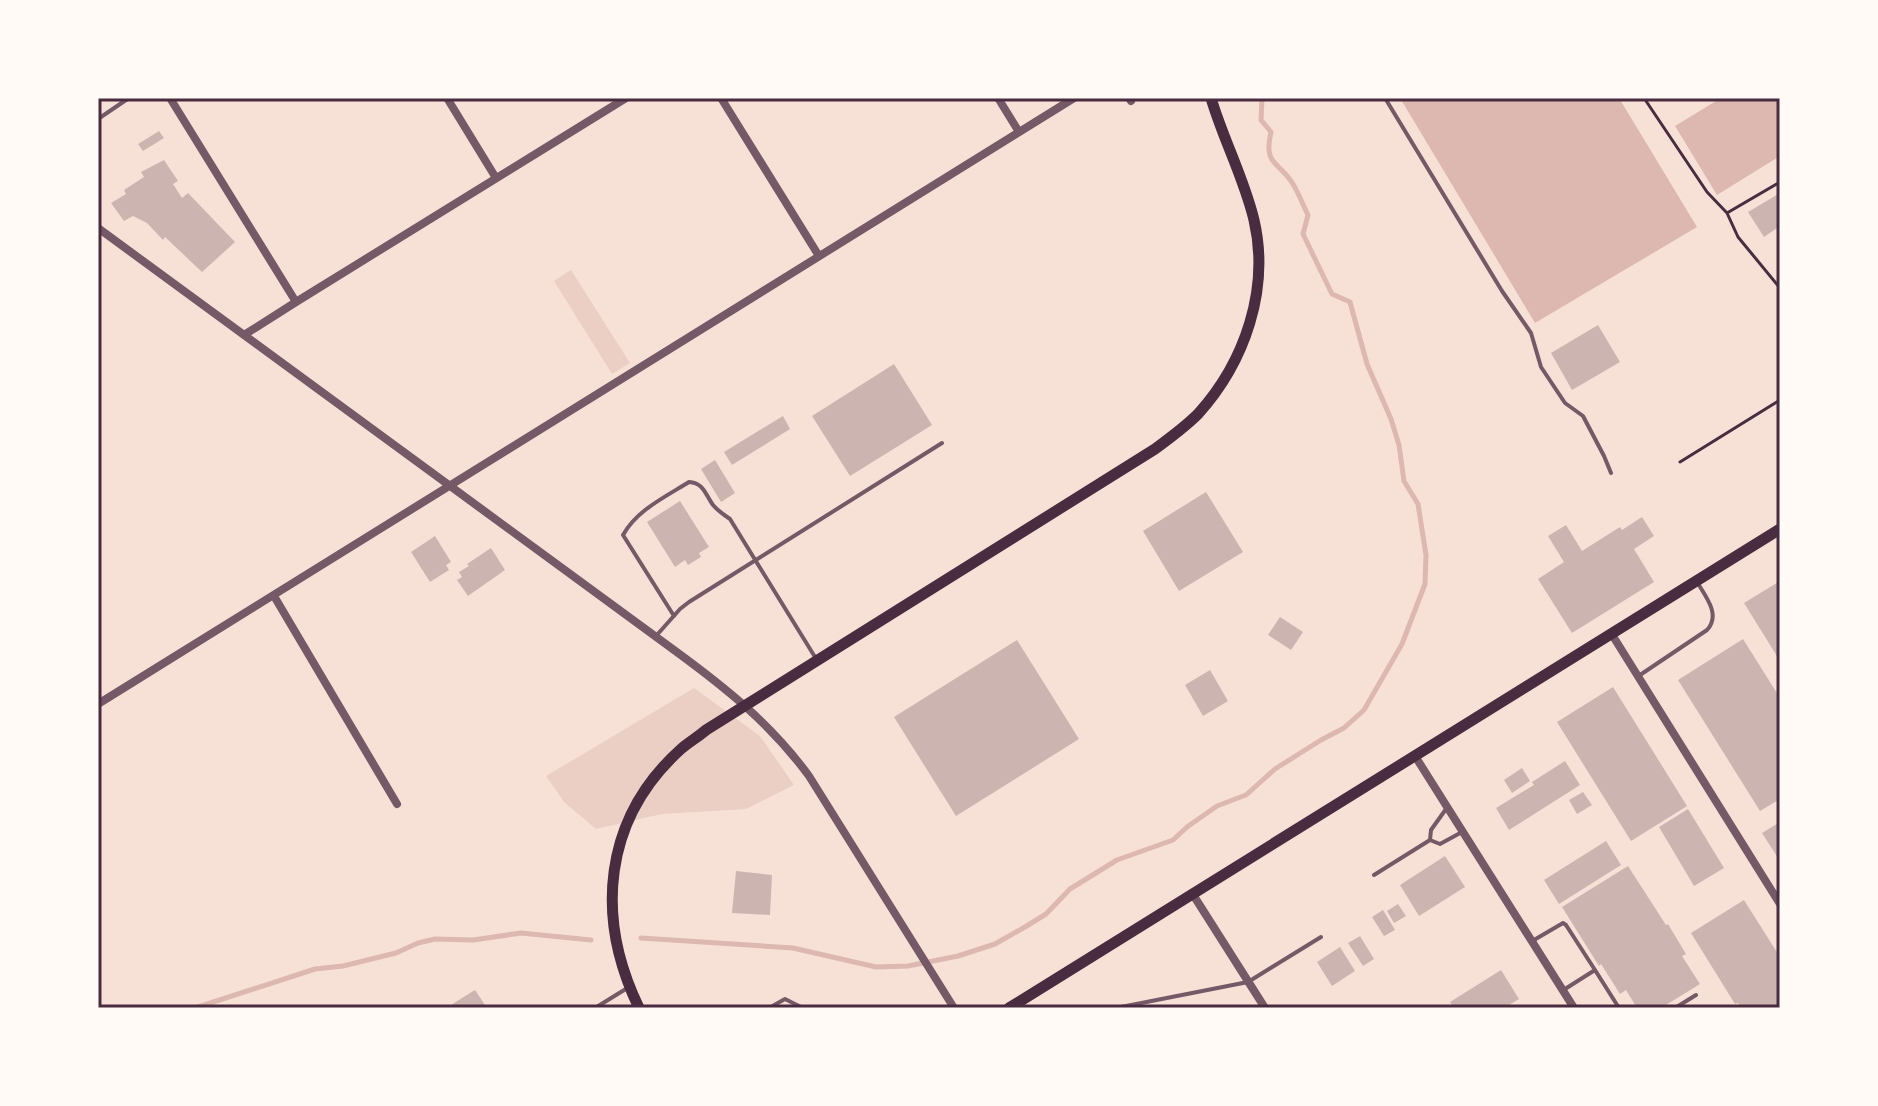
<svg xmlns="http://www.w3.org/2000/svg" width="1878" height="1106" font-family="'Space Grotesk',sans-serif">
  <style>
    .green { fill: #ebcfc5 }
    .water { fill: #dcb8b0 }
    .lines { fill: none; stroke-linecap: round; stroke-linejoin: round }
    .stream { stroke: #dcb8b0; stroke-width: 5 }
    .building { fill: #ccb4b1 }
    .path { stroke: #4a2c40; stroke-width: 3 }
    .service { stroke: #755966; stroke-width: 4 }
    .minor { stroke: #755966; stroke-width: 8 }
    .secondary { stroke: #4a2c40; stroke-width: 11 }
    .neatline { fill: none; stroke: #4a2c40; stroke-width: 3 }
  </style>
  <rect width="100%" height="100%" fill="#f7e1d7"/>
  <path class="green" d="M571,270L630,363L612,374L554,281Z
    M694,688L760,736L794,785L746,809L662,814L596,829L564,802L546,776Z"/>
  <path class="water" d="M1400,98H1619L1697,227L1535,323Z
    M1721,98H1780V156L1717,195L1675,126Z"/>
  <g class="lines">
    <path class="stream" d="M641,938L793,948L876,967L908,966L958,956L995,944L1025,927L1046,914L1070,889L1117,860L1173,840L1187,827L1217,806L1246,795L1275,769L1321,740L1344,728L1364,710L1402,644L1425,584L1426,555L1418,504L1404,481L1399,445L1391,419L1367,364L1350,302L1332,294L1303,234L1308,215C1303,205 1299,194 1293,184C1279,161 1263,166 1271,132L1261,120L1262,98
      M195,1008L315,969L343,966L396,953L418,943L435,939L473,940L521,933L591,940"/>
  </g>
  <path class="building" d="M159,131L164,138L143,151L138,144Z
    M164,160L178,181L173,184L182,198L188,193L235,242L202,272L165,237L163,240L147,223L133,216L124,221L111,203L126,194L124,190L144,177L141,172Z
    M1780,193V226L1764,237L1748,212Z
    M1598,325L1620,362L1572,390L1551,353Z
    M894,364L932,425L850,476L812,416Z
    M783,416L790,429L732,465L724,452Z
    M715,460L735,493L721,502L701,469Z
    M1206,492L1243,552L1179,591L1143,531Z
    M680,501L709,547L699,553L701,557L688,565L685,560L675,567L647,522Z
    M1642,517L1654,536L1634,549L1654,582L1572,633L1538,579L1564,562L1548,536L1566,525L1582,551L1620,527L1622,530Z
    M435,536L451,562L446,565L449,570L430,582L411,552Z
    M491,548L505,570L468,596L457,580L462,577L459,572L469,566L467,564Z
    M1780,581V661L1744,603Z
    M1280,617L1303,632L1291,650L1268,635Z
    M1743,639L1780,698V799L1760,811L1678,680Z
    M1017,640L1079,739L956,816L894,717Z
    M1210,670L1228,701L1203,716L1185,685Z
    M1613,687L1687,806L1631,841L1557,722Z
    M1565,761L1580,785L1509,830L1496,808L1534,785L1532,782Z
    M1522,768L1530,781L1512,793L1504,780Z
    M1583,792L1592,805L1577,814L1569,800Z
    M1688,809L1724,868L1694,886L1659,827Z
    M1780,822V861L1762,833Z
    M1606,841L1621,865L1559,904L1544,880Z
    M1445,856L1465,887L1419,916L1400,885Z
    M1628,866L1666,925L1668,924L1686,954L1682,956L1700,984L1661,1008H1637L1626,990L1620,994L1601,964L1599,966L1562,907Z
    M736,871L772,875L770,915L732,913Z
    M1744,900L1780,957V1008H1741L1738,1003L1735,1004L1691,933Z
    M1398,904L1406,916L1394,923L1387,911Z
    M1383,910L1395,930L1384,936L1372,917Z
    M1360,936L1374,959L1363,966L1348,943Z
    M1340,947L1355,971L1332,986L1317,962Z
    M1501,970L1519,999L1504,1008H1454L1450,1002Z
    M475,990L487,1008H446Z"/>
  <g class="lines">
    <path class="path" d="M1644,98L1707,192L1727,213L1738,237L1780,288
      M1727,213L1780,182
      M1680,462L1780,400"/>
    <path class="service" d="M1385,98L1502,291L1531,333L1541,367L1565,403L1583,416L1604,456L1611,473
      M98,119L129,98
      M674,616L623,535C637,510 665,497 689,482C704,483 705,494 713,505C718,511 724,515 730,519L815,657
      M656,636L680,609L689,602L942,443
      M1640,675L1707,630C1721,615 1706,597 1697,582
      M1446,809L1431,830L1430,840L1440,844L1462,832
      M1374,875L1430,840
      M1534,940L1563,923L1566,925L1595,970L1565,989
      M1595,970L1619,1008
      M595,1008L629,987
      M769,1008L785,999L803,1008
      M1116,1008L1248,982L1321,937
      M1675,1008L1696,995"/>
    <path class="minor" d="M170,98L296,302
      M447,98L496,178
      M721,98L819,256
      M998,98L1019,132
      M1129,98L1131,101
      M98,228L674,650C726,688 771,724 809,776L954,1008
      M244,335L296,302L626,98
      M274,596L397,804
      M1611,633L1780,904
      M98,704L1074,98
      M1415,756L1574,1008
      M1192,893L1265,1008"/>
    <path class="secondary" d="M639,1008C595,917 603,819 681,749C689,742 698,737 706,730L1155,449C1170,438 1185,427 1198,414C1245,362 1270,289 1254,220C1244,178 1223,139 1211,98
      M1009,1008L1780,529"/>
  </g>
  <rect width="1878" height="1106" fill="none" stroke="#fffaf5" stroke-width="200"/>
  <rect x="100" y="100" width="1678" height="906" class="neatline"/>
</svg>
